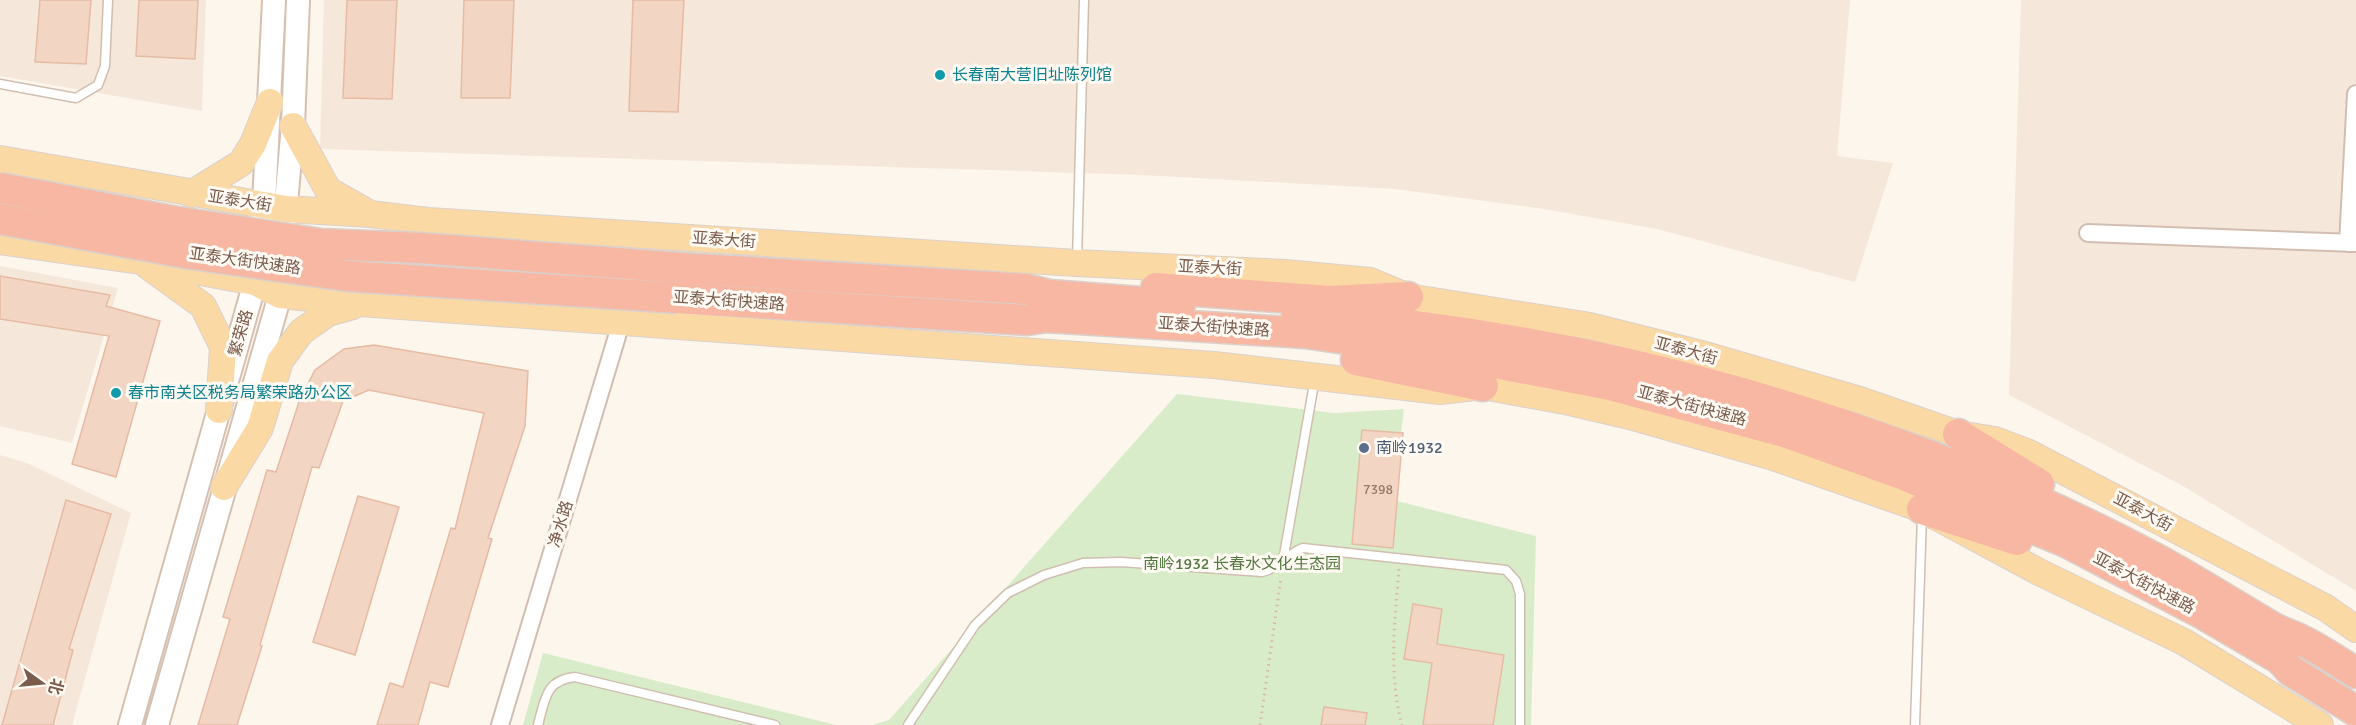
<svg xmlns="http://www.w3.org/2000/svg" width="2356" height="725" font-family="Signika,'Noto Sans SC',sans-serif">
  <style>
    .residential { fill: #f5e8da }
    .green { fill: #d8ecc9 }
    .building { fill: #f3d5c3; stroke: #e6bba3; stroke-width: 1.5 }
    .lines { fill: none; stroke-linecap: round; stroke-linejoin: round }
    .lane-casing { stroke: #d1beb0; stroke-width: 11 }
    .street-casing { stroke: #d1beb0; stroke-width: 20 }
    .secondary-casing { stroke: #d6c0b0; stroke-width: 26 }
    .primary-casing { stroke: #dad1cd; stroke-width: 28 }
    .highway-casing { stroke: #dad1cd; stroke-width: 33 }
    .path { stroke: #d9b8a5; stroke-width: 3; stroke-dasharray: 1.5 4.5; stroke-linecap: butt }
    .lane { stroke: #fff; stroke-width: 8 }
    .street { stroke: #fff; stroke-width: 16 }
    .secondary { stroke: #fff; stroke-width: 22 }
    .primary { stroke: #fbd9a5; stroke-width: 26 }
    .highway { stroke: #f7b7a3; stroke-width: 30 }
    .highway-bridge-casing { stroke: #dad1cd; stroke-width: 33; stroke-linecap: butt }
    .highway-bridge { stroke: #f7b7a3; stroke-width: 30 }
    .culture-dot { fill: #0f9aa8; stroke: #fffaf3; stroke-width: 2 }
    .service-dot { fill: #5c6f8a; stroke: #fffaf3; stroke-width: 2 }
    .labels { text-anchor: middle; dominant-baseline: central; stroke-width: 6; stroke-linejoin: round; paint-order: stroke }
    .number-label { font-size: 14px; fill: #987a6a }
    .culture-label { font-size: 16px; fill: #0d838f; stroke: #fffaf3; text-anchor: start }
    .street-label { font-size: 16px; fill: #7a5c4d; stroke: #fffaf3 }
    .service-label { font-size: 16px; fill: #4e5e75; stroke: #fffaf3; text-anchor: start }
    .park-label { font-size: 16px; fill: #537a41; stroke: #fffaf3 }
  </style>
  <rect width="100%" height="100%" fill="#fdf6ec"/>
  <path class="residential" d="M0,0H206L202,111L0,76Z
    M324,0H1850L1837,156L1893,163L1855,282L1657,229L1544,209L1395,189L1142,175L320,149Z
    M2021,0H2356V591L2183,486L2009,395Z
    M0,266L118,288L72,443L0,426Z
    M0,455L27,463L131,513L72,725H0Z"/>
  <path class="green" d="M1177,394L1334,413L1404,409L1393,500L1536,536L1531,725H872L889,720Z
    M543,653L836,725H523Z"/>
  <path class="building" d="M40,0H91L86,64L35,62Z
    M139,0H198L195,59L136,56Z
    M347,0H397L392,99L343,98Z
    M464,0H514L510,98H461Z
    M633,0H684L678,112L629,111Z
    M0,276L110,295L106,306L160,321L116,477L72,464L109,336L0,319Z
    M374,345L528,371L525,426L488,538L492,539L448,687L430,682L418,725H377L390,683L403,687L451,528L455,529L484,413L369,390L343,401L319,468L312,467L260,645L262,646L237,725H198L230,619L223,617L267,470L276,472L300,399L315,370L344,349Z
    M1362,430L1403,433L1393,548L1352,544Z
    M358,496L399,507L355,655L313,642Z
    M66,500L111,514L69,649L73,650L53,725H2Z
    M1413,604L1442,609L1437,644L1504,655L1493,725H1423L1432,663L1404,659Z
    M1324,707L1367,713L1365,725H1321Z"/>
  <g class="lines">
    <defs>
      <path id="lane" d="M0,84L76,98L98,85L105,66L108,0
        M1077,260L1084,0
        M1283,561L1315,378
        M538,725C545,700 545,680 575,677L775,725
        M908,725L975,625L1008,593L1044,575L1083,563L1121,562L1262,572C1279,568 1287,554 1303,548L1506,570L1516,581L1520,594V725
        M1915,725L1922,515"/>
      <path id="street" d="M2088,233L2356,243
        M2348,243L2356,94
        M500,725L621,323"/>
      <path id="secondary" d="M284,225L293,126L298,0
        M130,725L255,282L264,204L274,0
        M157,725L280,295L281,279"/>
      <path id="primary" d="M293,126L328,190L365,211
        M0,159L286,209L370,214L428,221L1076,263L1285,273L1370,281L1408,297L1590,326L1698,353L1860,400L1958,434L1995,440L2027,452L2326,608L2356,629
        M191,194L241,163L253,144L270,102
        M0,241L140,261L255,282L280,295L360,303L1214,365L1440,391L1483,386L1570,402L1630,416L1770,456L1922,509L2041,573L2184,642L2320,725
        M148,266L203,306L223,347L219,410
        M224,487L260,428L280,361L301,332L328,313L353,306"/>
      <path id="highway" d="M681,268L1026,289L1049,295L1180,305
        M1156,288L1329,301L1408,297
        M678,298L1027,320L1046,317L1305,333L1448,354L1610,385L1784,432L1901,474L2066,542L2205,615L2280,659L2291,671L2356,711
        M1297,314C1593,336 1885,417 2149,555C2191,577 2231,603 2272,627C2282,633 2292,635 2303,641C2321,650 2339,662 2356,673
        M1356,360L1483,386
        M1958,434L2039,484
        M1922,509L2017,540"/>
    </defs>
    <use href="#lane" class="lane-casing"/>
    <use href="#street" class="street-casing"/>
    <use href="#secondary" class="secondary-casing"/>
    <use href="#primary" class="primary-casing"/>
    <use href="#highway" class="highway-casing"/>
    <path class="path" d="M1399,569C1395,621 1388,673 1402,725
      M1260,725L1281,578"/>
    <use href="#lane" class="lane"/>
    <use href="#street" class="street"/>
    <use href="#secondary" class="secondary"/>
    <use href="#primary" class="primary"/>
    <use href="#highway" class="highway"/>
    <defs>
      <path id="highway-bridge" d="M0,188L172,221L321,244L421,248L681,268
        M0,219L185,253L347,276L678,298"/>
    </defs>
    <use href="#highway-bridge" class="highway-bridge-casing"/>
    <use href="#highway-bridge" class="highway-bridge"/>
  </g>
  <g class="culture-dot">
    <circle cx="940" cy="75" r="6"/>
    <circle cx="116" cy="393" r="6"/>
  </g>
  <circle class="service-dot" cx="1364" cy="448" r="6"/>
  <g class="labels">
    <g class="number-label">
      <text x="1378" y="489">7398</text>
    </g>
    <g class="culture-label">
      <text x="952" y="75">长春南大营旧址陈列馆</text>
      <text x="128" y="393">春市南关区税务局繁荣路办公区</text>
    </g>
    <g class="street-label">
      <text transform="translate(240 201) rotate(9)">亚泰大街</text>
      <text transform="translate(724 240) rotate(4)">亚泰大街</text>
      <text transform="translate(245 261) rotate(8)">亚泰大街快速路</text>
      <text transform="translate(1210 268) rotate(3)">亚泰大街</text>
      <text transform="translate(729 301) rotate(4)">亚泰大街快速路</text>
      <text transform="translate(1214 327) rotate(4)">亚泰大街快速路</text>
      <text transform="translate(241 333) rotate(-74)">繁荣路</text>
      <text transform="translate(1686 351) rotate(15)">亚泰大街</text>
      <text transform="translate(1692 406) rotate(15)">亚泰大街快速路</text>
      <text transform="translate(2143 512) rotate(28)">亚泰大街</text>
      <text transform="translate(561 524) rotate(-73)">净水路</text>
      <text transform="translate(2144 583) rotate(28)">亚泰大街快速路</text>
    </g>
    <g class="service-label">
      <text x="1376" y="448">南岭1932</text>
    </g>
    <g class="park-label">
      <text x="1242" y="564">南岭1932 长春水文化生态园</text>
    </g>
  </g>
  <g transform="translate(42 683) rotate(105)" stroke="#fffaf3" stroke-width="4.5" paint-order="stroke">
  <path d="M0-4.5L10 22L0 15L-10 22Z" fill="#7a5c4d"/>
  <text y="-9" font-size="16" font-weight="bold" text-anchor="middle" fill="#7a5c4d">北</text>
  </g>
</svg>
